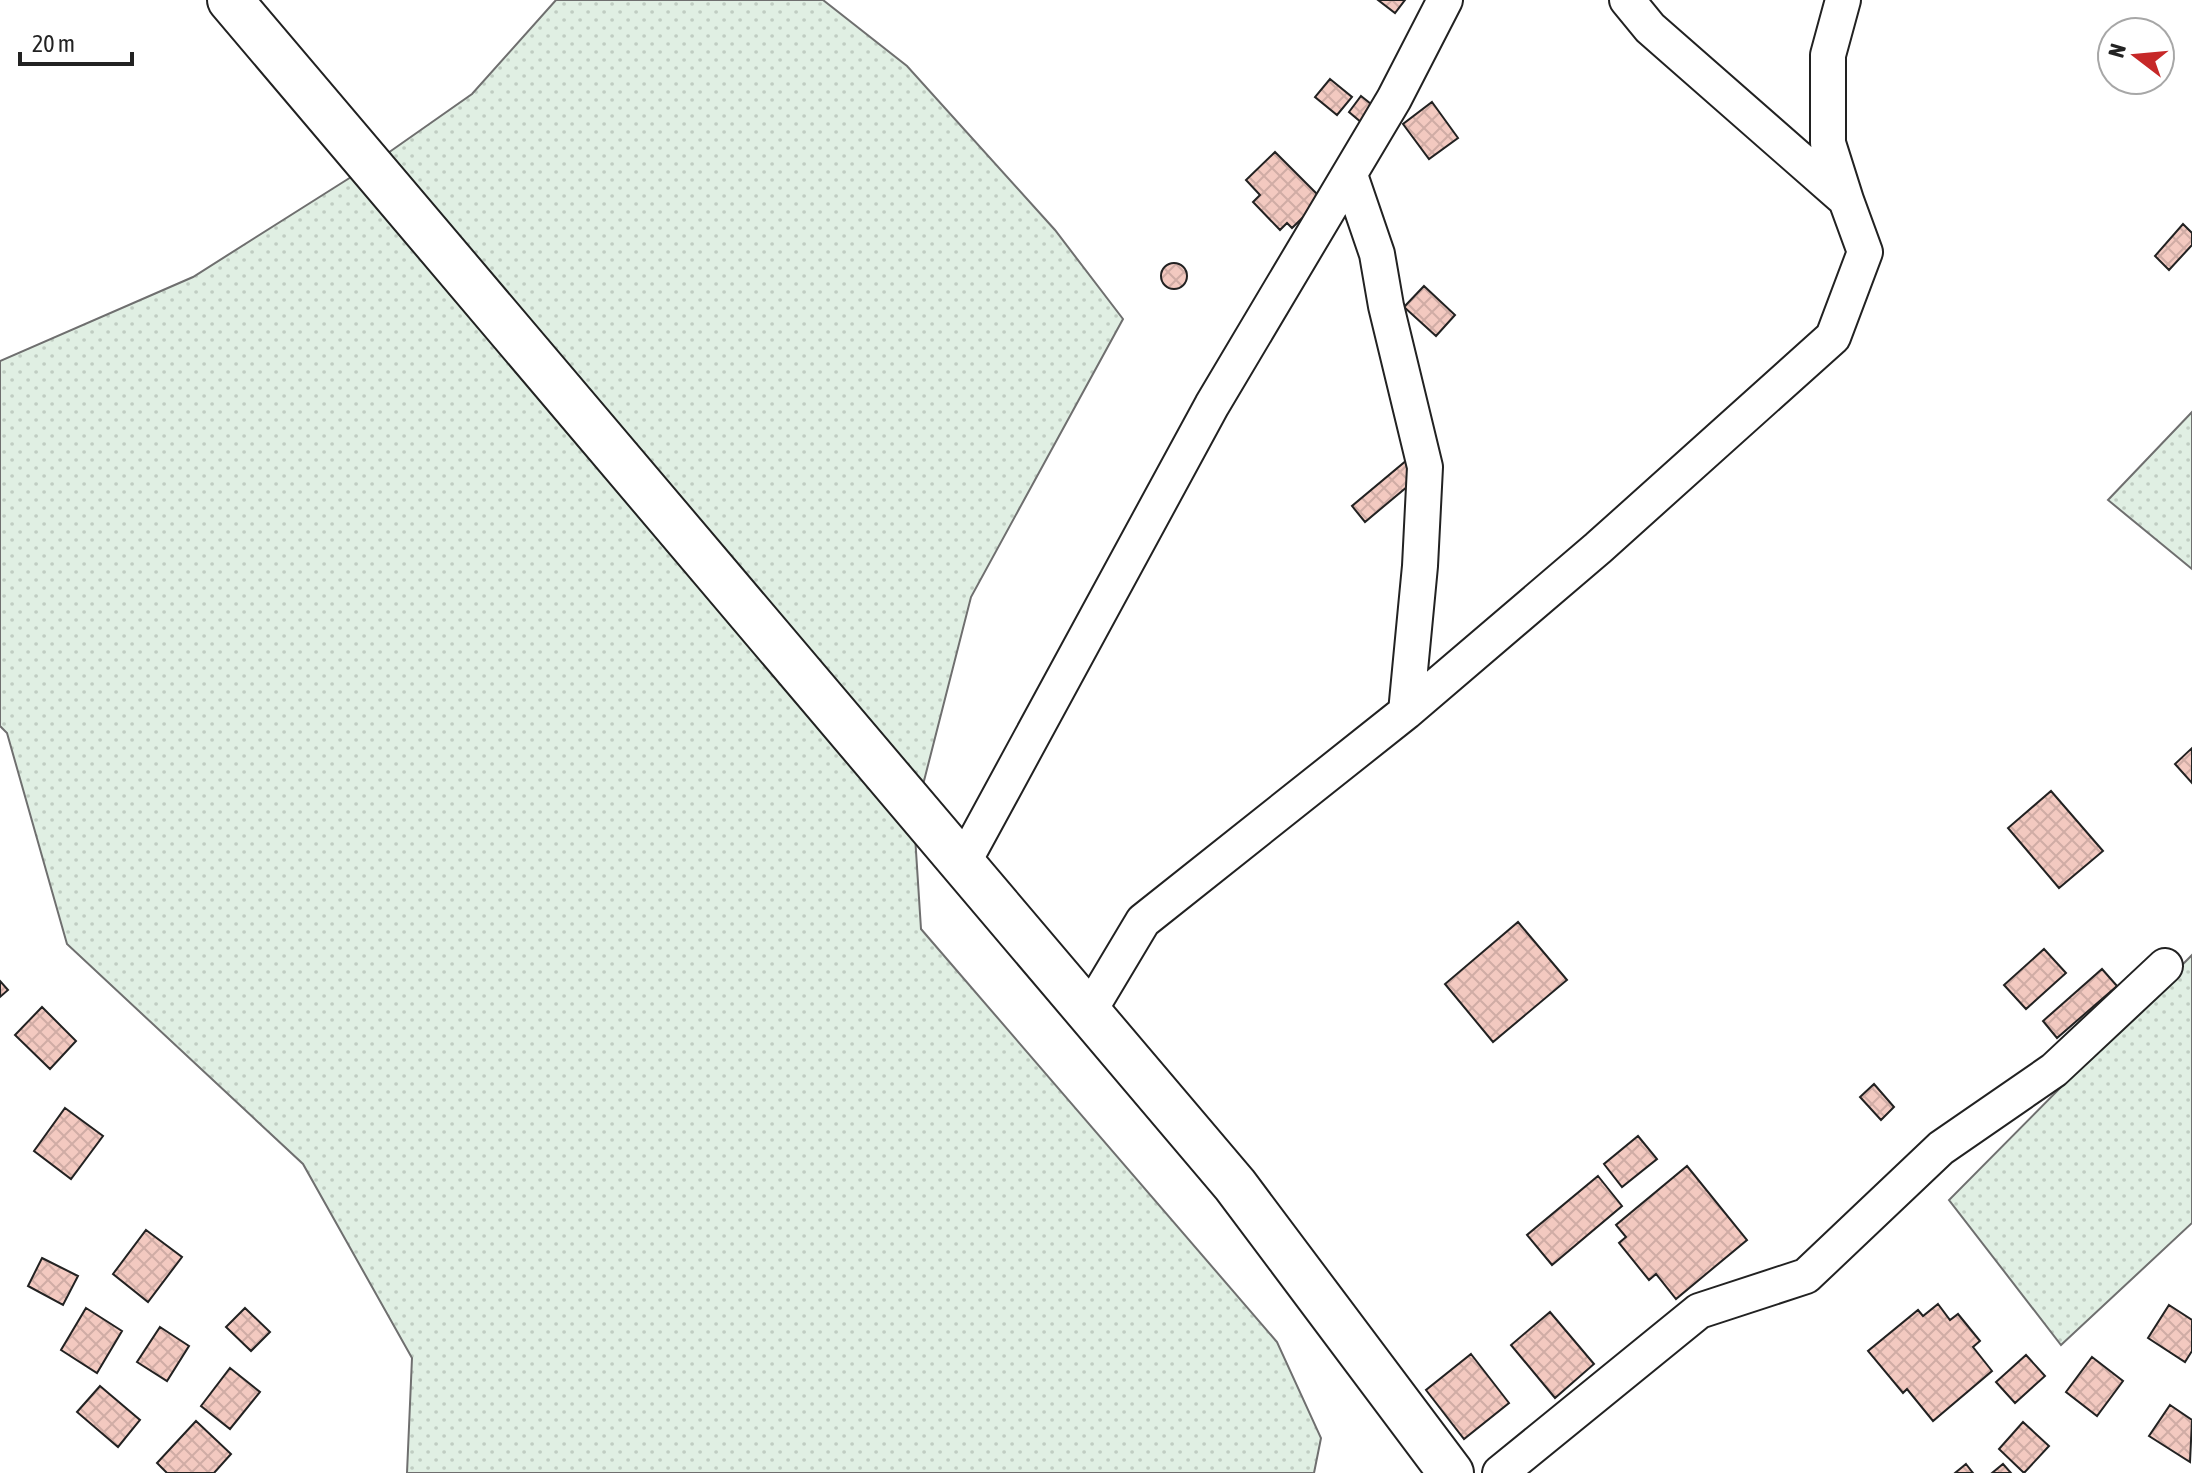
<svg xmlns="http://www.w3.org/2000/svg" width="2192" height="1473" font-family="'Asap Condensed',sans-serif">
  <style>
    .grass { fill: url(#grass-dots); stroke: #6f6f6f; stroke-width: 2 }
    .building { fill: url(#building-cross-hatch); stroke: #222; stroke-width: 2 }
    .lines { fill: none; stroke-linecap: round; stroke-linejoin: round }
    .minor-casing { stroke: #222; stroke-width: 38 }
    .secondary-casing { stroke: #222; stroke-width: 48 }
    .minor { stroke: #fff; stroke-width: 34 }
    .secondary { stroke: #fff; stroke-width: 44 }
  </style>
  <defs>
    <pattern id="grass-dots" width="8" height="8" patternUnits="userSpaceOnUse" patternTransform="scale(2)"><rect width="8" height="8" fill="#e0efe3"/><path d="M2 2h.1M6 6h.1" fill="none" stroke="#c0cdc2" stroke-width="1.8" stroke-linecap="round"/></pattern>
    <pattern id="building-cross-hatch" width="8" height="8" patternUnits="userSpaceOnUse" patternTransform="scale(2)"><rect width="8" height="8" fill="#f3c9c0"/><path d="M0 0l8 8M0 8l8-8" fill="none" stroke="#d0aca5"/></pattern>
  </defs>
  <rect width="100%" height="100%" fill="#fff"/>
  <path class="grass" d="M556,0H823L907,66L1055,230L1123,319L971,597L914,820L921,929L1277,1342L1321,1438L1314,1473H407L412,1358L303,1164L67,944L7,733L0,726V361L193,277L378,160L472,94Z
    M2192,412V569L2108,500Z
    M2192,955V1223L2061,1345L1949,1200Z"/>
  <path class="building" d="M1378,0H1405L1395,13Z
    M1330,79L1352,97L1337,115L1315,97Z
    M1361,96L1381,112L1368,128L1349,112Z
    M1432,102L1458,138L1429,159L1403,124Z
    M1275,152L1322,199L1292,228L1287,223L1280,230L1253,202L1260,195L1246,180Z
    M2183,224L2192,233V245L2169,270L2155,256Z
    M1161 276a13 13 0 1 1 26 0a13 13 0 1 1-26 0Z
    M1424,286L1455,315L1436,336L1404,307Z
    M1407,460L1420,476L1365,522L1352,506Z
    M2192,748V783L2175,764Z
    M2051,791L2103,851L2059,888L2008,828Z
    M1518,922L1567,980L1493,1042L1445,984Z
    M2044,949L2066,973L2026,1009L2004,985Z
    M2102,969L2117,986L2057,1038L2043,1021Z
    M0,981L8,990L0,997Z
    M42,1007L76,1041L50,1069L15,1035Z
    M1874,1084L1894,1107L1881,1120L1860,1097Z
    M65,1108L103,1136L71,1179L34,1151Z
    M1638,1136L1657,1159L1622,1187L1604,1164Z
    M1687,1166L1747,1240L1676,1299L1656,1274L1649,1280L1619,1243L1626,1237L1616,1225Z
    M1598,1176L1622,1206L1552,1265L1527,1235Z
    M146,1230L182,1257L148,1302L113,1274Z
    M42,1258L78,1276L63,1305L28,1286Z
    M1938,1304L1950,1320L1958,1314L1980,1341L1973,1347L1992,1371L1933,1421L1907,1389L1903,1393L1868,1351L1918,1310L1923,1316Z
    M2169,1305L2192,1320V1351L2185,1362L2148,1338Z
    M86,1308L122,1331L97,1373L61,1350Z
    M245,1308L270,1332L251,1351L226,1327Z
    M1550,1312L1594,1364L1555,1398L1511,1345Z
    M160,1327L189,1346L167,1381L137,1362Z
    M1471,1354L1509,1403L1464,1439L1426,1390Z
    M2026,1355L2045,1376L2015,1403L1996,1382Z
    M2092,1357L2123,1381L2097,1416L2066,1392Z
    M230,1368L260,1392L230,1429L201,1406Z
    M100,1386L140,1420L118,1447L77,1412Z
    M2170,1405L2192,1420L2190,1462L2149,1436Z
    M196,1421L231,1454L214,1473H167L157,1463Z
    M2023,1422L2049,1446L2024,1473L1999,1449Z
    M1966,1464L1973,1473H1955Z
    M2003,1464L2011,1473H1992Z"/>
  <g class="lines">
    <defs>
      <path id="minor" d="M1843,0L1828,55V143L1846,200
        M1350,175L1377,254L1386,306L1425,467L1420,566L1406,712
        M962,865L1212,405L1394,99L1445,0
        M1088,1013L1143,921L1406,712L1598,548L1833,337L1865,252L1846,200L1650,28L1627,0
        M1500,1473L1699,1311L1806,1276L1941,1148L2054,1070L2165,966"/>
      <path id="secondary" d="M230,0L1235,1185L1451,1473"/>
    </defs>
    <use href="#minor" class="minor-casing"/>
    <use href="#secondary" class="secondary-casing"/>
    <use href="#minor" class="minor"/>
    <use href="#secondary" class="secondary"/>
  </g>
  <g transform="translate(2136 56) rotate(286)"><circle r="38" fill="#ffffff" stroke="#a7a7a7" stroke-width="2"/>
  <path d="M0-6L14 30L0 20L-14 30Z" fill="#c62828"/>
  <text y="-12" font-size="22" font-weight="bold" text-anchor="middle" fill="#222222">N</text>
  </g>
  <path d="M20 52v12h112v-12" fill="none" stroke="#222222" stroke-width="4"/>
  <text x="32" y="52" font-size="24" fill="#222222" stroke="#ffffff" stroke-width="6" paint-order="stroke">20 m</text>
</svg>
